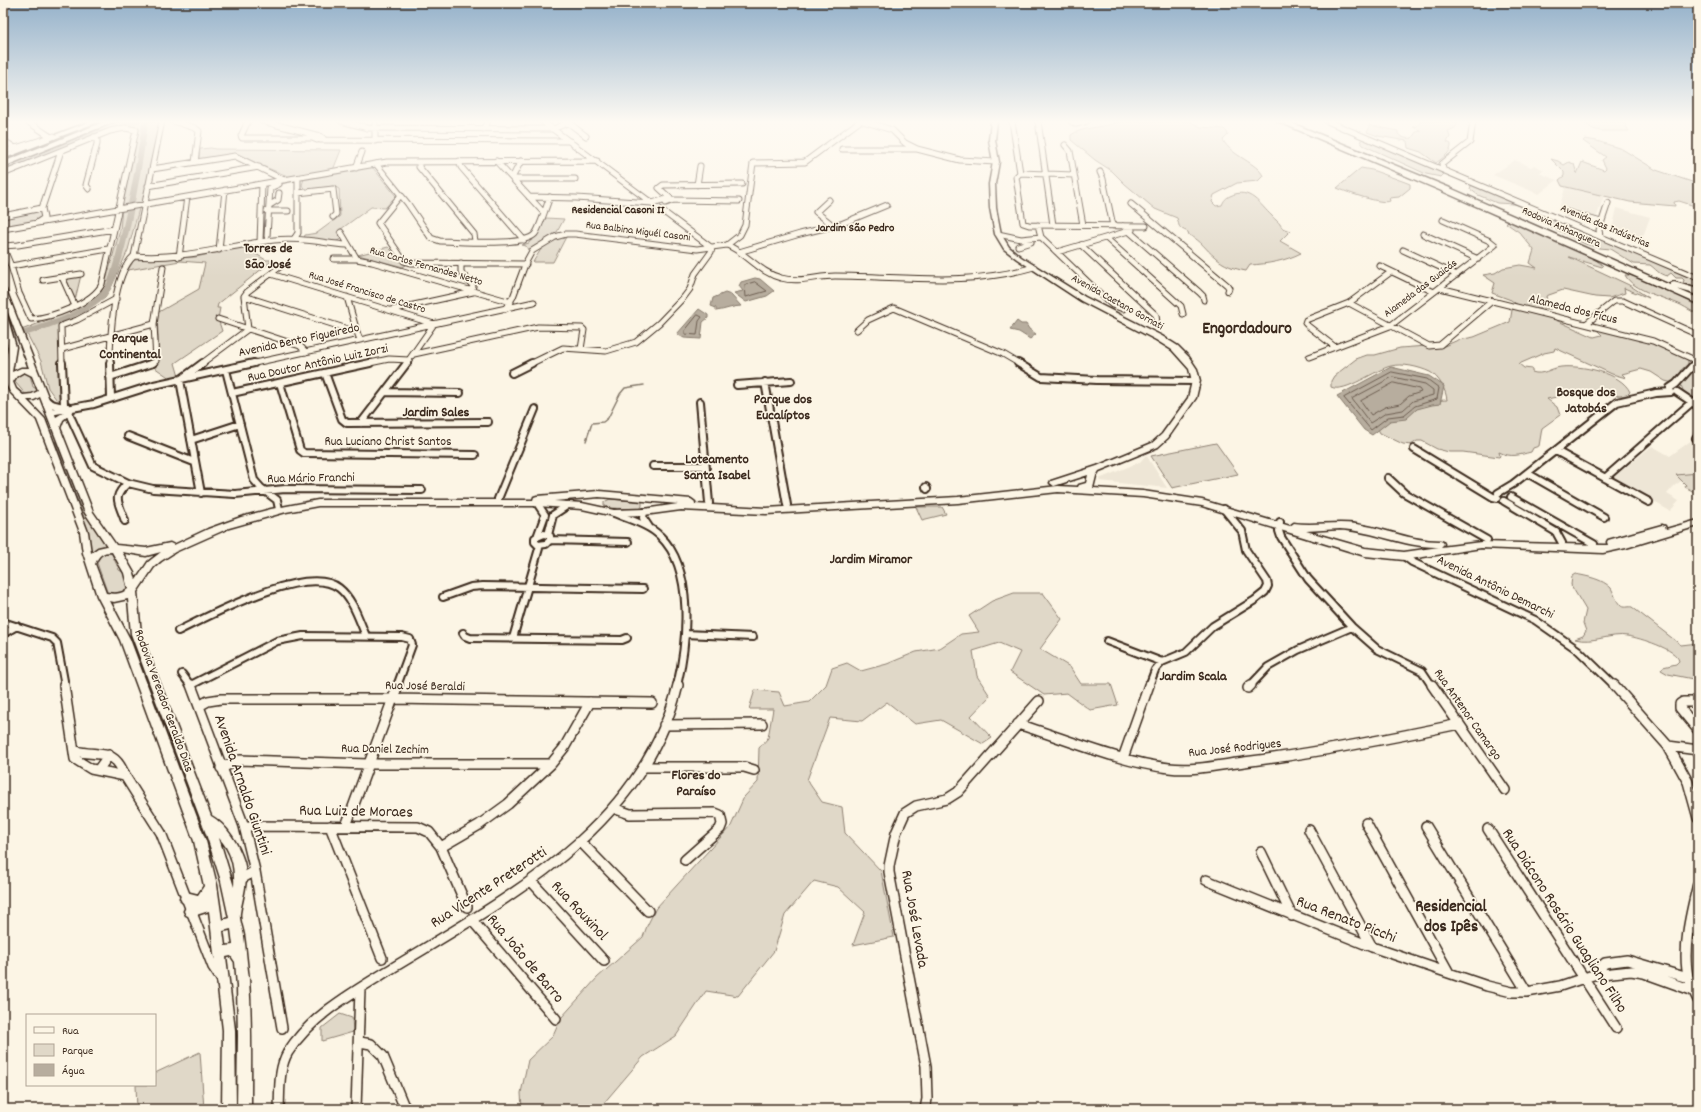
<svg xmlns="http://www.w3.org/2000/svg" width="1701" height="1112" font-family="Dekko,sans-serif">
  <style>
    .built { fill: #eee6d6 }
    .green { fill: #e0d8c8; stroke: #8e8173 }
    .water { fill: #b7ad9e; stroke: #85796b }
    .lines { fill: none; stroke-linecap: round; stroke-linejoin: round }
    .shore { stroke: #6d5e51; stroke-width: 1 }
    .stream { stroke: #85796b; stroke-width: 1.5 }
    .canal { stroke: #b7ad9e; stroke-width: 4 }
    .river { fill: #b7ad9e; fill-rule: evenodd }
    .minor-far2-casing { stroke: #3b2a1e; stroke-width: 7 }
    .minor-far1-casing { stroke: #3b2a1e; stroke-width: 10 }
    .minor-casing { stroke: #3b2a1e; stroke-width: 12 }
    .major-casing { stroke: #3b2a1e; stroke-width: 3 }
    .highway-casing { stroke: #3b2a1e; stroke-width: 3 }
    .minor-far2 { stroke: #fcf5e5; stroke-width: 5 }
    .minor-far1 { stroke: #fcf5e5; stroke-width: 6 }
    .minor { stroke: #fcf5e5; stroke-width: 9 }
    .major { fill: #fcf5e5; fill-rule: evenodd }
    .highway { fill: #fcf5e5; fill-rule: evenodd }
    .labels { text-anchor: middle; dominant-baseline: central; stroke-width: 3.5; stroke-linejoin: round; paint-order: stroke }
    .far-street-label { font-size: 11px; fill: #3b2a1e; stroke: #fcf5e5 }
    .far-neighbourhood-label { font-size: 12px; font-weight: bold; fill: #3b2a1e; stroke: #fcf5e5 }
    .street-label { font-size: 13px; fill: #3b2a1e; stroke: #fcf5e5 }
    .far-district-label { font-size: 14px; font-weight: bold; fill: #3b2a1e; stroke: #fcf5e5 }
    .neighbourhood-label { font-size: 14px; font-weight: bold; fill: #3b2a1e; stroke: #fcf5e5 }
    .near-street-label { font-size: 16px; fill: #3b2a1e; stroke: #fcf5e5 }
    .district-label { font-size: 17px; font-weight: bold; fill: #3b2a1e; stroke: #fcf5e5 }
    .near-neighbourhood-label { font-size: 17px; font-weight: bold; fill: #3b2a1e; stroke: #fcf5e5 }
  </style>
  <rect width="100%" height="100%" fill="#fcf5e5"/>
  <filter id="ink" filterUnits="userSpaceOnUse"><feTurbulence type="fractalNoise" baseFrequency=".025" numOctaves="2"/><feDisplacementMap in="SourceGraphic" scale="8" xChannelSelector="R" yChannelSelector="G"/><feConvolveMatrix kernelMatrix="1 2 1 2 8 2 1 2 1" color-interpolation-filters="sRGB"/></filter>
  <g filter="url(#ink)">
    <path class="built" d="M1515,160L1531,167L1534,165L1544,170L1539,173L1557,180L1539,194L1493,175Z
      M1566,185L1604,196L1596,218L1559,208Z
      M1617,208L1650,217L1642,239L1612,230Z
      M1692,440L1698,444V469L1674,486L1667,494L1679,501L1670,511L1614,479L1615,476L1652,446L1670,456Z
      M1146,455L1167,488L1100,481L1099,479L1140,462Z"/>
    <path class="green" d="M120,121H139V123L140,121H160L147,181L144,204L140,205L128,250L111,288L105,297L85,311L60,322L59,393L60,398L59,403L48,388L41,361L27,334L3,343V337L79,308L100,294L105,284L120,230L122,208H120L136,129L131,126H121L3,172L6,169Z
      M1122,121H1189L1201,127L1224,129L1227,132L1228,135L1223,140C1231,156 1258,163 1263,176L1258,181L1237,183L1214,195L1212,202L1216,206L1222,205C1224,200 1226,198 1230,196C1250,186 1260,205 1272,216C1276,221 1279,221 1282,228L1290,231L1280,241L1301,253C1285,261 1268,264 1250,265L1246,271C1235,269 1223,265 1215,257C1205,249 1202,241 1189,235L1188,232C1177,227 1180,227 1177,218L1155,209L1125,184L1112,171L1095,160L1071,140V135C1081,127 1108,127 1122,121Z
      M1421,121H1459L1455,128L1448,131L1450,137L1447,142L1451,144C1452,153 1442,158 1436,163L1421,152L1408,148L1407,141L1378,136L1367,132L1369,129V125L1398,131V134C1402,138 1407,139 1412,138L1416,132L1422,131L1413,127L1417,126Z
      M1581,121H1623L1629,131H1600L1593,129Z
      M1363,139L1446,172L1441,177L1426,174L1363,145L1360,141Z
      M1585,139L1597,141L1622,149L1656,170L1698,184V207L1679,201L1674,202L1675,206L1630,202L1562,186L1559,180L1564,176V172L1551,159L1558,161L1564,165L1569,162L1574,164L1577,174L1582,162L1604,170L1606,168L1602,160L1606,157L1583,141Z
      M211,148L215,149L341,150L333,170L290,177L235,155L199,160L200,149Z
      M370,167L373,168L396,196L385,208L371,207L337,232L341,239L335,242L304,238L305,235L317,233L340,216L339,189L334,186L305,190L302,185L304,179Z
      M1361,168L1372,170L1405,182L1410,184V188L1399,197L1389,198L1390,201C1383,205 1346,192 1337,188Z
      M1472,183L1547,216L1554,221L1575,226L1698,280V289L1683,283L1684,280L1682,278H1676L1671,273L1667,276C1658,274 1656,269 1650,265L1634,264L1610,249L1599,248L1585,244L1542,222L1532,212L1525,207L1514,204L1497,203L1478,195L1470,189Z
      M37,211L41,212L43,215C36,226 15,225 3,227V217Z
      M546,218L564,219L557,232L528,250L526,246L522,245L529,243Z
      M1508,221C1528,226 1589,251 1603,266L1602,267L1569,257L1629,285L1649,298L1624,288L1625,293L1609,298L1595,297L1563,290L1546,296L1547,301L1551,309H1531L1594,337L1602,335L1598,331L1583,325L1651,341L1688,359V364L1681,370L1684,374L1698,366V403L1684,393L1681,385L1665,381L1651,372L1641,369L1622,374L1626,378L1612,374L1555,348L1554,351L1544,353L1519,364L1524,368L1532,369V372C1543,376 1550,368 1561,367C1580,365 1621,372 1630,392L1627,395L1620,396L1580,392L1547,399L1557,407L1560,415L1542,428L1539,446L1533,448L1531,452C1519,455 1511,458 1499,452L1500,456L1499,457L1463,452H1449L1437,449L1422,441H1417L1411,445L1403,444L1380,433L1378,429L1380,423L1423,401L1447,400C1446,390 1439,377 1430,372C1419,367 1403,363 1391,366C1376,369 1345,394 1331,387V381L1334,376L1356,359L1367,355H1375L1400,348L1427,346L1442,347L1458,340L1474,337L1510,322L1512,310L1519,306L1511,300L1492,293L1495,283L1483,275L1495,273L1503,268L1520,265L1537,268L1530,263L1534,250L1519,232L1506,223Z
      M567,235L553,262H533L543,246Z
      M244,247L266,260H273L218,304L217,308H220L218,319L222,331L175,363L180,380L174,381L151,365L159,360L157,313L199,289L205,263L180,261L128,270L134,260L195,257Z
      M388,247L406,265L403,267L358,255Z
      M81,275L75,300L67,281L71,277Z
      M1625,275C1640,274 1683,299 1698,306V314C1692,312 1687,308 1681,305C1666,298 1633,291 1625,275Z
      M29,371L33,387L37,389V392L33,395L27,396L15,382L14,378L21,372Z
      M55,441L63,454L91,523L109,545L102,547L92,554L84,517Z
      M1216,443L1238,474L1172,488L1151,456Z
      M1698,473V494L1685,487L1686,485L1676,475Z
      M610,499L642,502V506L640,509L609,508L604,505V502Z
      M916,507H942L946,514L922,520Z
      M104,551L111,552L119,570L125,573L129,583L128,591L109,597L96,560L97,556Z
      M1575,574C1586,576 1603,579 1611,588C1614,593 1616,601 1620,605C1623,609 1628,606 1632,607L1681,645L1698,643V680L1668,674L1661,670L1663,667L1676,664L1679,661C1677,649 1639,638 1628,636C1610,633 1593,644 1575,639L1583,636L1586,631L1583,623L1586,610L1571,585L1572,576Z
      M1014,593H1043L1062,619L1040,649L1070,667L1081,684H1111L1118,705L1090,710L1067,693L1044,695L1010,672L1020,652L999,643L973,651L977,676L990,696L971,716L992,738L983,744L941,720L915,724L887,702L862,721L830,718L807,780L822,802L842,807L845,833L881,871L894,937L853,945L865,912L838,887L814,881L785,915L774,951L738,996L706,991L676,1036L643,1057L603,1104L601,1109H522L521,1093L528,1060L553,1036L561,1018L597,978L643,937L647,926L656,908L731,826L744,797L758,782L759,748L768,738L773,709H749L755,690L779,692L785,706L809,702L826,685L832,668L847,663L861,671L887,664L916,652L940,648L961,634L979,632L969,616L992,601Z
      M340,1014L352,1018L353,1032L322,1041V1028Z
      M200,1052L204,1109H137L136,1085H155V1073Z"/>
    <path class="water" d="M755,278L760,279L774,291L767,296L746,302L734,293L743,291L739,286L741,282Z
      M725,293L731,295L741,306C733,306 725,310 716,311V308L711,306L713,298Z
      M699,309L708,315V318L703,322L701,339L684,338L677,334Z
      M1017,321L1021,324H1026L1029,329L1036,334L1030,339L1019,332L1010,330Z
      M1391,367L1429,376L1444,386L1440,404L1432,405L1417,409L1406,419L1390,421L1372,435L1364,430L1337,396Z"/>
    <g class="lines">
      <path class="shore" d="M755,282L767,291L746,297L745,285Z
        M698,315L702,317L699,321L697,335L685,334V331Z
        M1392,372L1427,379L1439,388L1437,399L1415,406L1404,415L1388,417L1371,430L1344,398Z
        M1393,377L1425,384L1433,390V395L1413,401L1403,410L1386,413L1370,423L1352,399Z
        M1394,383L1419,389L1421,392L1409,396L1400,404L1385,407L1371,415L1361,401Z"/>
      <path class="stream" d="M586,441L592,423L603,422L608,418L620,394L625,388L644,385"/>
      <path class="canal" d="M13,167L84,138L138,121"/>
      <path class="river" d="M145,121H151L148,124C143,157 126,276 105,297C84,318 31,335 3,342V337C32,327 78,316 100,294C109,285 112,267 116,255C127,212 136,168 142,124Z"/>
      <defs>
        <path id="minor-far2" d="M27,121L51,137
          M173,121L195,128L199,131L195,162
          M248,121L241,136L242,138H312
          M262,121L316,135
          M341,121L368,128L553,129L572,121
          M375,121V141
          M542,121L712,248
          M566,121L586,136
          M863,121L892,130L905,143L917,149L960,160L996,162
          M1012,121L1020,173L1016,177L1023,223L1029,225L1146,226
          M1038,121L1053,225
          M1071,121L1076,124L1087,121
          M1327,121L1698,278
          M483,129L488,121
          M318,135L323,138L317,140L312,138Z
          M3,140L15,148
          M320,140L570,141
          M1065,145L1070,151L1083,225
          M842,149H915
          M3,152L54,136
          M459,161L461,167L524,240
          M496,161L544,213
          M419,162V167L474,234L475,241
          M376,164L408,204L431,238L440,241C457,241 524,247 535,234C540,228 546,206 550,197
          M356,168L362,152
          M152,169L235,156L284,180
          M1443,169L1442,164L1470,142L1473,121
          M1100,172L1103,179L1113,226
          M1020,173L1074,175
          M3,174L110,131L125,128L136,130L102,284C93,303 51,318 31,319L19,293L11,266L3,247
          M512,178L521,161
          M514,179H575
          M697,185L700,166
          M148,186L259,167
          M89,189L86,185L97,144V140L94,137
          M298,193L333,189L336,214L333,217
          M400,196L378,223L404,261L412,263L526,264
          M529,197L576,198L652,203L670,198L659,188L663,185L742,184
          M829,200L816,212L834,226
          M666,203L674,200L739,201
          M1131,204L1227,285L1229,288L1228,291
          M270,205L278,200L279,193
          M267,211H288
          M1567,212L1601,222
          M3,216L42,208
          M38,222L44,218L42,208L61,151
          M1038,225L1041,237L1112,305L1123,309
          M1123,226L1199,292L1203,296L1204,300
          M3,229L387,162L597,161
          M341,232L357,259
          M998,234L1021,239L1041,237
          M1423,234L1478,259
          M267,236L270,188L279,184
          M1600,236L1599,230L1608,203
          M1106,238L1181,306L1183,314
          M294,239L298,233V178
          M260,242L262,184
          M727,245C747,253 760,273 781,278C799,283 817,276 835,276C905,276 965,287 1034,267
          M1081,245L1156,315L1157,323
          M3,246L18,245L114,229
          M1018,246L1031,242
          M219,250L225,190
          M1403,250L1457,275
          M739,252L800,234L841,224L887,205
          M1057,252L1132,230
          M134,256C183,260 226,246 274,240C298,237 323,243 347,245
          M134,256L162,121
          M179,257L187,197
          M334,259H357L372,262L511,302
          M461,263V272L473,286L471,291
          M11,266L108,249
          M1380,266L1434,292
          M271,274L434,324L406,364
          M62,277L75,306
          M43,280L81,274
          M1440,288L1653,341L1697,361
          M244,296L357,332L360,340
          M347,297L357,332
          M1349,303L1429,346L1440,345L1492,301
          M505,309L513,297L526,262L532,251L555,237L566,234H575L697,249L727,245L740,235L745,225L753,163L805,162L860,121
          M391,310L473,292
          M218,319L300,346L306,352
          M1586,324L1614,301H1623L1698,335
          M857,330L868,320L894,308L1003,354L1020,364
          M1335,347L1308,326L1305,323L1306,320L1349,303L1391,272
          M62,349L154,324
          M414,354L538,327L582,328L584,330L581,349
          M1309,357L1390,326L1495,245L1490,241L1443,220
          M62,364L61,326L77,320L116,299
          M110,364C110,337 113,274 134,256
          M152,364L156,361L154,324L163,267
          M201,364L248,329L244,296L247,292L281,266
          M250,364L534,302
          M365,364L389,359L409,360
          M530,364L563,348L606,351L636,342L659,323L684,297L690,289L695,274L711,252L712,248
          M1694,364L1698,360"/>
        <path id="minor-far1" d="M62,363L64,405L71,409
          M110,363L111,398
          M1018,363L1041,377L1097,380L1196,381
          M226,370L254,480L261,488L277,500L279,509
          M325,373L342,419L347,423L488,422
          M512,373L532,363
          M110,377L153,363
          M765,382L787,505
          M280,383L300,450L304,453L475,455
          M737,385L791,381
          M1670,388L1676,384L1695,363
          M385,392L460,393
          M1677,392L1698,406
          M232,393L370,363
          M46,400L51,404L67,408
          M700,402L709,503
          M71,409L69,412L71,418L93,466L128,483L153,489L235,494L285,489L422,490
          M50,412L94,404L154,385L254,363
          M361,423L407,363
          M1698,435L1696,438L1698,440
          M128,436L194,462
          M191,440L240,424
          M1414,449L1493,497L1498,498
          M1556,451L1649,502
          M653,466H705
          M1527,473L1604,517
          M1388,478L1404,493L1487,540
          M1605,478L1692,402
          M926,487L927,489
          M201,493L180,380L203,363
          M1498,493L1513,484L1617,402L1656,393L1671,392
          M1511,497L1594,544
          M498,499L535,409
          M1504,501L1556,532L1562,543
          M537,503L545,515L537,537
          M644,512L643,518L649,527
          M614,513C630,520 648,524 660,536C695,569 687,644 677,686
          M125,521C119,502 111,498 128,483
          M1280,522L1279,531L1281,537L1308,579L1352,627L1377,649L1422,671L1432,686
          M544,534L550,536V540L546,544L538,545L535,542V538Z
          M548,535L553,515L568,505
          M550,540L628,542
          M1404,556L1412,562L1535,620L1578,650L1615,686
          M443,597L471,587L483,586L643,589
          M3,622L52,638L57,643L65,686
          M178,631C211,615 307,563 339,588C353,599 359,620 366,636
          M463,633L465,636L470,638L622,640L627,638
          M3,634L17,626
          M685,634L753,637
          M513,638L540,545
          M1107,641L1162,662L1186,652L1213,626L1255,600L1265,592L1268,586L1267,581L1246,550L1242,531L1224,509
          M182,674L191,686
          M191,685L277,641L303,636L402,637L410,639L412,645L397,686
          M1149,686L1155,670L1162,662
          M1250,686L1268,667L1298,650L1352,627"/>
        <path id="minor" d="M64,685L75,759L91,769L125,776
          M191,685L244,826L255,871L282,1028
          M1432,685L1505,790
          M1614,685L1668,746L1688,782L1698,818
          M1248,688L1251,685
          M1698,702H1683L1680,704V708L1698,730
          M199,706L208,701L221,699H393L652,703
          M1018,724C1066,739 1119,762 1169,768C1193,771 1220,765 1244,762C1317,753 1388,739 1459,724
          M664,725L762,724
          M1668,746L1698,750
          M75,751C100,757 114,747 125,776L161,833L213,967L221,979
          M1123,758L1149,685
          M643,767H744L754,770
          M221,768L240,760L368,764H551
          M98,770L109,755
          M613,808L630,814L715,813L720,815L722,824L720,829L685,860
          M1366,823L1449,973
          M244,826L418,827L429,832L441,847L467,907
          M330,826L382,958
          M346,826L398,685
          M1426,826L1527,992
          M1488,829L1616,1028
          M1309,830L1372,947
          M580,841L648,911
          M441,847L479,825L508,804L551,764L564,748L590,702
          M1261,852L1292,916
          M241,879L255,871
          M1206,880L1372,947L1487,986L1512,992H1527L1560,986L1593,975L1631,971L1644,973L1694,991
          M531,881L604,961
          M1698,884C1691,912 1681,952 1689,980C1691,987 1695,993 1698,1000
          M471,919L556,1019
          M1691,927L1698,932
          M1593,975L1605,963L1627,960L1688,978
          M360,1042L371,1044L383,1056L403,1104L407,1109
          M279,1109C280,1091 278,1069 288,1052C312,1014 357,990 394,967C509,897 644,827 678,685
          M356,1109L360,989
          M925,1109L927,1099L926,1066L889,872V866L896,833L905,813L916,806L947,799L958,792L1039,701"/>
        <path id="major" d="M91,121H100L3,159V155Z
          M991,121H997L995,140L999,162L995,184L996,208L1001,234L1009,247L1021,257L1085,297L1162,336L1178,346L1189,357L1197,369L1200,381L1196,398L1168,438L1158,447L1099,471L1096,476L1093,488L1143,491L1202,500L1290,526L1294,523C1314,526 1335,521 1356,524C1385,528 1410,541 1440,541L1443,542L1444,544L1441,547L1481,542L1603,545H1608L1607,542L1608,540L1662,525L1665,526L1666,529L1698,520V526L1626,548L1603,553L1481,548L1404,560L1365,556L1202,506L1143,497L1058,492L958,503L766,514L681,510L644,515L614,516L582,509L537,506H318L286,512L229,528L175,552L161,561L154,567L137,592L141,634L211,816C227,825 239,845 244,862C249,880 243,895 240,913C239,920 243,929 244,936C246,950 247,964 249,979C252,1022 251,1066 251,1109H237L238,1036L237,986L235,962L231,956L226,957L235,1030L236,1109H222L223,1030L209,911L190,917L186,915L184,911L186,907L189,906L182,902L180,898L182,894L186,892L198,895L204,886L194,841L120,640L97,596L83,553L80,532L37,420L10,392L3,378L8,347L3,329V314L7,316L16,347L12,372L21,368H29L3,299V288L6,290L56,417L69,409L73,412L63,420L60,428L93,512L116,545L146,548L170,543L174,545L208,529L241,517L271,509L318,500H533L534,497L537,496L599,491L691,499L695,502L694,504L766,508L958,497L1058,486L1078,487L1079,485L1086,483L1088,475L1054,486L1050,483L1051,481L1097,466L1152,443L1162,434L1188,398L1192,381L1189,369L1172,350L1156,340L1081,301L1017,259L1004,249L995,234L990,208L989,184L993,162L989,140ZM24,372L32,376L38,391L32,394L23,395L16,389L13,382L17,376ZM40,397L85,513L107,546L98,548L91,553L88,532L45,419L27,400H34ZM599,497L678,504L644,509L614,510L582,503L554,501ZM1340,529C1374,531 1405,548 1439,547L1404,552L1365,548L1306,531ZM112,552L124,573L128,589C120,595 114,594 106,593L95,564C99,555 102,552 112,552ZM122,552L146,556L161,552L148,562L136,580L134,573ZM128,599L131,634L206,834L221,881L229,918L222,920L217,885L206,841L130,639L110,601L114,602ZM219,838C232,852 235,868 234,887ZM231,929L233,945L225,946L223,931Z"/>
        <path id="highway" d="M106,121H116L3,167V162Z
          M1277,121H1287L1450,188L1670,285L1671,283L1674,282L1698,289V295L1677,289L1698,298V304L1444,192Z"/>
      </defs>
      <use href="#minor-far2" class="minor-far2-casing"/>
      <use href="#minor-far1" class="minor-far1-casing"/>
      <use href="#minor" class="minor-casing"/>
      <use href="#major" class="major-casing"/>
      <use href="#highway" class="highway-casing"/>
      <use href="#minor-far2" class="minor-far2"/>
      <use href="#minor-far1" class="minor-far1"/>
      <use href="#minor" class="minor"/>
      <use href="#major" class="major"/>
      <use href="#highway" class="highway"/>
    </g>
  </g>
  <linearGradient id="sky" x2="0" y2="1"><stop stop-color="#94b1ca"/><stop offset="0.44" stop-color="#fefaf3"/><stop offset="1" stop-color="#fefaf3" stop-opacity="0"/></linearGradient>
  <rect width="1701" height="277" fill="url(#sky)"/>
  <g class="labels">
    <g class="far-street-label">
      <text transform="translate(1605 227) rotate(23)">Avenida das Indústrias</text>
      <text transform="translate(1561 228) rotate(24)">Rodovia Anhanguera</text>
      <text transform="translate(638 232) rotate(7)">Rua Balbina Miguél Casoni</text>
      <text transform="translate(426 267) rotate(16)">Rua Carlos Fernandes Netto</text>
      <text transform="translate(1421 289) rotate(-37)">Alameda das Guaicás</text>
      <text transform="translate(367 293) rotate(17)">Rua José Francisco de Castro</text>
      <text transform="translate(1117 303) rotate(29)">Avenida Caetano Gornati</text>
    </g>
    <g class="far-neighbourhood-label">
      <text x="618" y="210">Residencial Casoni II</text>
      <text x="855" y="228">Jardim São Pedro</text>
    </g>
    <g class="street-label">
      <text transform="translate(1573 310) rotate(14)">Alameda dos Fícus</text>
      <text transform="translate(299 341) rotate(-12)">Avenida Bento Figueiredo</text>
      <text transform="translate(318 364) rotate(-12)">Rua Doutor Antônio Luiz Zorzi</text>
      <text x="388" y="442">Rua Luciano Christ Santos</text>
      <text transform="translate(311 479) rotate(-1)">Rua Mário Franchi</text>
      <text transform="translate(1495 588) rotate(26)">Avenida Antônio Demarchi</text>
      <text transform="translate(425 687) rotate(1)">Rua José Beraldi</text>
      <text transform="translate(163 701) rotate(70)">Rodovia Vereador Geraldo Dias</text>
      <text transform="translate(1467 715) rotate(55)">Rua Antenor Camargo</text>
      <text transform="translate(1235 749) rotate(-6)">Rua José Rodrigues</text>
      <text transform="translate(385 750) rotate(1)">Rua Daniel Zechim</text>
    </g>
    <g class="far-district-label">
      <text x="268" y="249">Torres de<tspan x="268" dy="16">São José</tspan></text>
    </g>
    <g class="neighbourhood-label">
      <text x="130" y="339">Parque<tspan x="130" dy="16">Continental</tspan></text>
      <text x="1586" y="393">Bosque dos<tspan x="1586" dy="16">Jatobás</tspan></text>
      <text x="783" y="400">Parque dos<tspan x="783" dy="16">Eucalíptos</tspan></text>
      <text x="436" y="413">Jardim Sales</text>
      <text x="717" y="460">Loteamento<tspan x="717" dy="16">Santa Isabel</tspan></text>
      <text x="871" y="560">Jardim Miramor</text>
      <text x="1193" y="677">Jardim Scala</text>
      <text x="696" y="776">Flores do<tspan x="696" dy="16">Paraíso</tspan></text>
    </g>
    <g class="near-street-label">
      <text transform="translate(242 785) rotate(71)">Avenida Arnaldo Giuntini</text>
      <text transform="translate(356 812) rotate(1)">Rua Luiz de Moraes</text>
      <text transform="translate(489 888) rotate(-33)">Rua Vicente Preterotti</text>
      <text transform="translate(579 911) rotate(47)">Rua Rouxinol</text>
      <text transform="translate(914 919) rotate(80)">Rua José Levada</text>
      <text transform="translate(1346 920) rotate(21)">Rua Renato Picchi</text>
      <text transform="translate(1564 921) rotate(57)">Rua Diácono Rosário Guagliano Filho</text>
      <text transform="translate(525 959) rotate(50)">Rua João de Barro</text>
    </g>
    <g class="district-label">
      <text x="1247" y="330">Engordadouro</text>
    </g>
    <g class="near-neighbourhood-label">
      <text x="1451" y="908">Residencial<tspan x="1451" dy="20">dos Ipês</tspan></text>
    </g>
  </g>
  <rect width="1701" height="1112" fill="none" stroke="#fcf5e5" stroke-width="16"/>
  <rect x="8" y="8" width="1685" height="1096" fill="none" stroke="#3b2a1e" stroke-width="1.5" filter="url(#ink)"/>
  <rect x="26" y="1014" width="130" height="72" fill="#fcf5e5" stroke="#afa495"/>
  <rect x="34" y="1027" width="20" height="6" fill="#fcf5e5" stroke="#afa495"/>
  <text x="62" y="1034" font-size="12" fill="#3b2a1e">Rua</text>
  <rect x="34" y="1044" width="20" height="12" fill="#e0d8c8" stroke="#afa495"/>
  <text x="62" y="1054" font-size="12" fill="#3b2a1e">Parque</text>
  <rect x="34" y="1064" width="20" height="12" fill="#b7ad9e" stroke="#afa495"/>
  <text x="62" y="1074" font-size="12" fill="#3b2a1e">Água</text>
</svg>
